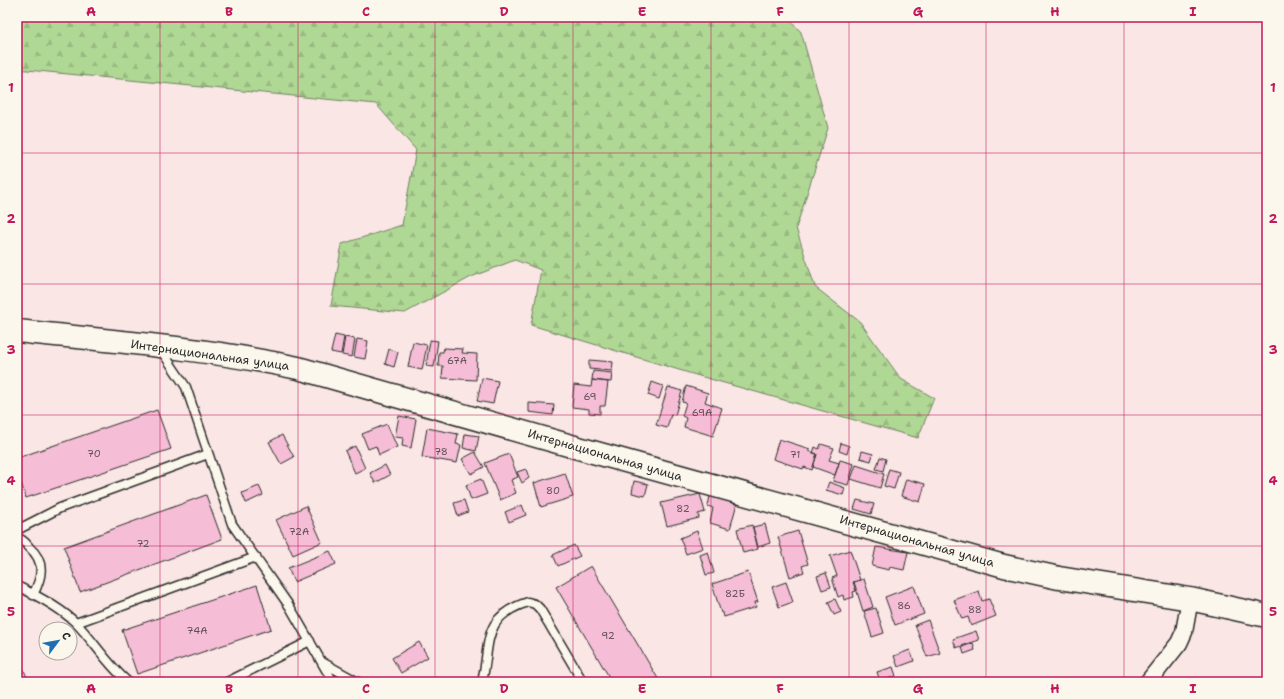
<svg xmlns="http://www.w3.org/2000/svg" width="1284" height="699" font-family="'Shantell Sans',sans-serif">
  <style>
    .forest { fill: url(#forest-firs); stroke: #6e8260 }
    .building { fill: #f6bed6; stroke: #2b2b2b }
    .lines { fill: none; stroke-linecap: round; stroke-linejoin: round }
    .lane-casing { stroke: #2b2b2b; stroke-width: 11 }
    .street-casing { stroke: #2b2b2b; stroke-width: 19 }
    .secondary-casing { stroke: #2b2b2b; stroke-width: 25 }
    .lane { stroke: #fbf7ec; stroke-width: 8 }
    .street { stroke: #fbf7ec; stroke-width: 16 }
    .secondary { stroke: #fbf7ec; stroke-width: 22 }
    .grid { fill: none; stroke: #c2185b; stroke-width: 1; stroke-opacity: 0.55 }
    .labels { text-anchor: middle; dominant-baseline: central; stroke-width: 3; stroke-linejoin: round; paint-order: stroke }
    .number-label { font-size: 10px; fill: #5e5056 }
    .street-label { font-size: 12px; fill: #2b2b2b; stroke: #fbf7ec }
    .neatline { fill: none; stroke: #c2185b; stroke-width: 1.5 }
    .grid-label { font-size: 13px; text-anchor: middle; font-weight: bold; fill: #c2185b }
  </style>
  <defs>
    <pattern id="forest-firs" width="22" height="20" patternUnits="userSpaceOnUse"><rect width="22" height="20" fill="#b0d895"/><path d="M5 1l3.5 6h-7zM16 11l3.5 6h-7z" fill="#98ba81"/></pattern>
  </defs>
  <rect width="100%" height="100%" fill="#fae6e5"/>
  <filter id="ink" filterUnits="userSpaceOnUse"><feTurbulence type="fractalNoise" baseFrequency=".025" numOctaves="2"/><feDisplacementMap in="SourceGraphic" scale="8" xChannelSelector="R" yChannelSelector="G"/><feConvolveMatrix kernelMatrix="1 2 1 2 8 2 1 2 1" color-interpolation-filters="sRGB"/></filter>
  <g filter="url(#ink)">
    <path class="forest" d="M17,17H787L801,32L828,128L796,228L815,287L860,322L901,379L934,398L918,438L689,373L531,325L541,270L515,260L471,277L405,313L331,306L342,244L402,225L416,150L376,104L17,69Z"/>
    <path class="building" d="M335,335L344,337L341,354L331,352Z
      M345,337L355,339L352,357L342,355Z
      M357,339L368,341L365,359L354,357Z
      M430,340L438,341L434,367L426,366Z
      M413,342L427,345L422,370L408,367Z
      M444,348L463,349L462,353L477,354L476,380L442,378L443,366H438L439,352H443Z
      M389,349L398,352L394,367L385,364Z
      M589,360L613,362L612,371L589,369Z
      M593,371L612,373L611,382L592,380Z
      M482,378L498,381L493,404L477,401Z
      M592,380L608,382L605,406H600V414L589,413V409L572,407L574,385L591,387Z
      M652,382L663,386L659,399L648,395Z
      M686,386L708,393L705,402L722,408L713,436L684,427L686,418L682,416L686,403L682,402Z
      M668,387L682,391L675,415L671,414L667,428L656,425Z
      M529,403L554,405L553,415L529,412Z
      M157,410L171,449L26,498L17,470V458Z
      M399,416L416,419L411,448L402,446L403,438L395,437Z
      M387,424L397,447L379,455L376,446L368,449L362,434Z
      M427,428L458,434L456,444L461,445L457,463L422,457Z
      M465,434L479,436L476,451L463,448Z
      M282,435L294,457L281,464L269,442Z
      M779,439L810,449L809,451L817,454L812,470L804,467L803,469L773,459Z
      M841,443L849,446L847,454L839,451Z
      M821,444L834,448L829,460L839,463L835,475L813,467L817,454L813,453L815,447L819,449Z
      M355,446L365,468L355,473L345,451Z
      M862,451L873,454L871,461L860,458Z
      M475,452L484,467L471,474L462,459Z
      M509,454L518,477L511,480L516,493L500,500L485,463Z
      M880,457L886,459L883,471L876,469Z
      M840,460L854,464L848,485L833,481Z
      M385,465L390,475L375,483L370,473Z
      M856,465L884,474L880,488L851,479Z
      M526,469L529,478L522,483L517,472Z
      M889,469L899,472L894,489L884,486Z
      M565,473L573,497L541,507L534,483Z
      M481,479L487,494L471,500L466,485Z
      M906,479L925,484L920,502L901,496Z
      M634,481L648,484L645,496L632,493Z
      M829,482L845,488L843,495L826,490Z
      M259,486L263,495L246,503L242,493Z
      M700,494L705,512L698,514L699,518L667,526L661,503Z
      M206,495L222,539L80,592L64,547Z
      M710,496L737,503L730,529L710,523L713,508L708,506Z
      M464,500L468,512L458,516L454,503Z
      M857,500L874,504L871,514L854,509Z
      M522,505L526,515L509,522L505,512Z
      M306,506L322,542L293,555L276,520Z
      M765,524L770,543L758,547L753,527Z
      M752,525L758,549L743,553L737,529Z
      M697,531L703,548L686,554L680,538Z
      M798,531L808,564L802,566L804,572L790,577L778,537Z
      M574,545L580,556L558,566L553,555Z
      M876,547L908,552L904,570L890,567L889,570L872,566Z
      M850,550L860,580L853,582L856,591L853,592L854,597L844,600L843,595L838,597L832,578L837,576L830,556Z
      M330,551L336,564L294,582L288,568Z
      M708,552L714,573L706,575L700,555Z
      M591,566L660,682H612L556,587Z
      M748,572L758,602H755L756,607L724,617L723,613H721L712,584Z
      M826,573L831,587L822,590L817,576Z
      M864,579L873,607L863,611L854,582Z
      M786,582L793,602L779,607L772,587Z
      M257,585L271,629L137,674L122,630Z
      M914,586L924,614L895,625L885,597Z
      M979,591L982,601L989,599L996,616L971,626L968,617L962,619L954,600Z
      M835,599L841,612L834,615L828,602Z
      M876,608L884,633L872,637L864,611Z
      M928,620L940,653L927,657L915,625Z
      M976,631L979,640L956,648L953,639Z
      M419,642L428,657L401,673L392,658Z
      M973,643L975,650L964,654L962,647Z
      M910,650L914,661L898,667L894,656Z
      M17,654L29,682H17Z
      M893,667L896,676L880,681L877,672Z"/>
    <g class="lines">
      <defs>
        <path id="lane" d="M161,350L186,387L232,524L290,607L333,682
          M17,530L60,508L208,454
          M17,538C22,539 26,543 29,547C46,562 42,577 33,595
          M17,586C36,595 62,609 77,624C95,643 108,665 128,682
          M76,623L256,557
          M322,662L358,682
          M227,682L310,641
          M482,682C491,643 481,617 528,602L535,604L540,609L583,682"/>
        <path id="street" d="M1148,682L1179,643L1184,632L1190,599"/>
        <path id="secondary" d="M17,331C111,341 205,348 298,368L582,449L1004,566L1059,578L1190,599L1267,616"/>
      </defs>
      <use href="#lane" class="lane-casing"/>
      <use href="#street" class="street-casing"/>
      <use href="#secondary" class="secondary-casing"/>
      <use href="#lane" class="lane"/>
      <use href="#street" class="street"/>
      <use href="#secondary" class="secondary"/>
    </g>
  </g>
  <path class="grid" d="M160,17V682M298,17V682M435,17V682M573,17V682M711,17V682M849,17V682M986,17V682M1124,17V682M17,153H1267M17,284H1267M17,415H1267M17,546H1267"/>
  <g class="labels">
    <g class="number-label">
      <text x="457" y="360">67А</text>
      <text x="590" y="396">69</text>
      <text x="702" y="412">69А</text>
      <text x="441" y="451">78</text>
      <text x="94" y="453">70</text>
      <text x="795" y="454">71</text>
      <text x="553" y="490">80</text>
      <text x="683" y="508">82</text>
      <text x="299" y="531">72А</text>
      <text x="143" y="543">72</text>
      <text x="735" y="593">82Б</text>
      <text x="904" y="605">86</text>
      <text x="975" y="609">88</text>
      <text x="197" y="630">74А</text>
      <text x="608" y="635">92</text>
    </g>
    <g class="street-label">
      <text transform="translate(210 355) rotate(8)">Интернациональная улица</text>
      <text transform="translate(605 455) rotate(16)">Интернациональная улица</text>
      <text transform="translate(917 541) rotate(16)">Интернациональная улица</text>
    </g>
  </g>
  <rect width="1284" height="699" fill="none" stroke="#fbf7ec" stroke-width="44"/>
  <g transform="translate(58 641) rotate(58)"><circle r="19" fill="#fbf7ec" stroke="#a8a59f"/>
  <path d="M0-3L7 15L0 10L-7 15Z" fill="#1f6fb2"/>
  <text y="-6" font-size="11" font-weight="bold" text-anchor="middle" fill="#2b2b2b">С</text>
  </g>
  <rect x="22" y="22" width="1240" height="655" class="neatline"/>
  <g class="grid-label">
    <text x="91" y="16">A</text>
    <text x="229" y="16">B</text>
    <text x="366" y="16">C</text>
    <text x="504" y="16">D</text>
    <text x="642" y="16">E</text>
    <text x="780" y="16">F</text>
    <text x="918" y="16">G</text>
    <text x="1055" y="16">H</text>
    <text x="1193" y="16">I</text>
    <text x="11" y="92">1</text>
    <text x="1273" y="92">1</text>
    <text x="11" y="223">2</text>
    <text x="1273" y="223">2</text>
    <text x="11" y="354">3</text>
    <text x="1273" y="354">3</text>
    <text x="11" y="485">4</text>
    <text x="1273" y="485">4</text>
    <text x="11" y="616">5</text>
    <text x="1273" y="616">5</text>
    <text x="91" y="693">A</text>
    <text x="229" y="693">B</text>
    <text x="366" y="693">C</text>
    <text x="504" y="693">D</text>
    <text x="642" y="693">E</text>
    <text x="780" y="693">F</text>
    <text x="918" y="693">G</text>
    <text x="1055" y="693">H</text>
    <text x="1193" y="693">I</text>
  </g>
</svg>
